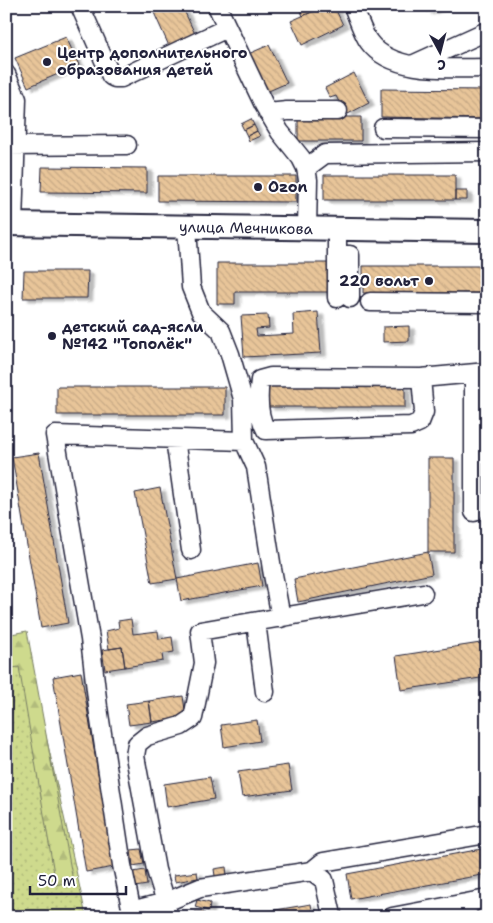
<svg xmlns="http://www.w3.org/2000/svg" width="493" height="923" font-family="'Shantell Sans',sans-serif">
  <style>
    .grass { fill: url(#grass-dots); stroke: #787e64 }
    .forest { fill: url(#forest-firs); stroke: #787e64 }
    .building { fill: url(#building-back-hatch); stroke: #22223b; filter: url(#shadow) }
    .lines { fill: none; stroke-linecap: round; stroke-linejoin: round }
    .minor-casing { stroke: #22223b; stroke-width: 21 }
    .major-casing { stroke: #22223b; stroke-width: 26 }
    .minor { stroke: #fff; stroke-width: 18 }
    .major { stroke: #fff; stroke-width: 22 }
    .poi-dot { fill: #22223b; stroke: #fff; stroke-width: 2 }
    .labels { text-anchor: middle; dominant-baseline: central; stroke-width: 4; stroke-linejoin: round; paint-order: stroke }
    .poi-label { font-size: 15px; font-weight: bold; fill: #22223b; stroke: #fff; text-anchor: start }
    .street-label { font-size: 15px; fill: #22223b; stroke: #fff }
  </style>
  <defs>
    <pattern id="grass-dots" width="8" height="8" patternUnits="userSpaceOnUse" patternTransform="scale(1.25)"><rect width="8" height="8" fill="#ceda8d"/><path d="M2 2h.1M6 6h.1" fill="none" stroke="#b1bb7b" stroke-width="1.8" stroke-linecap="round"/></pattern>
    <pattern id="forest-firs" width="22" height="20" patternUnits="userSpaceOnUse" patternTransform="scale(1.25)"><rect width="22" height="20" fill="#ceda8d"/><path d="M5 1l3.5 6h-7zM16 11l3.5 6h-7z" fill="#b1bb7b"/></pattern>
    <pattern id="building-back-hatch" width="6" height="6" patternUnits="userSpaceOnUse" patternTransform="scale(1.25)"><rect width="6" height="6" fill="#e8c599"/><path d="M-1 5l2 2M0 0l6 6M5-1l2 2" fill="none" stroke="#c7a985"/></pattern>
    <filter id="shadow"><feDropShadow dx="5.5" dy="3" stdDeviation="1" flood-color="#0004"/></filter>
  </defs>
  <rect width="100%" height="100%" fill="#fff"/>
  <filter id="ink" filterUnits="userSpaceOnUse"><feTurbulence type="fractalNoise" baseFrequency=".02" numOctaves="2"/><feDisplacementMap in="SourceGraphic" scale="10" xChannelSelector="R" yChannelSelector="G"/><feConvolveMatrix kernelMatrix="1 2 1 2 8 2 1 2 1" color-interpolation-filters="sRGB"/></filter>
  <g filter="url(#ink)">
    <path class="grass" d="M29,660L83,902L86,917H6V664Z"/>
    <path class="forest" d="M27,631L73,881L56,885L19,667L6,669V635Z"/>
    <path class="building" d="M151,6H182L195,34L169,46Z
      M299,6H325L303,16Z
      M325,6H334L343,25L302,45L291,21Z
      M424,6H441L427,12Z
      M66,37L79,65L28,87L15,58Z
      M269,45L287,83L264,93L246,55Z
      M354,73L369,103L348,114L344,105L341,106L336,96L330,98L325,88Z
      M381,89L487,90V119L381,117Z
      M298,117H361V141H298Z
      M251,119L254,125L244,130L241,124Z
      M254,125L257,131L247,136L244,130Z
      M257,131L260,136L249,141L247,136Z
      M42,167L147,168V193L41,192Z
      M483,173H487V196H483Z
      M324,175H455V200H324Z
      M158,176H296V202L158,201Z
      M455,191H467V200H455Z
      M217,263H330V292H235V304H217Z
      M363,266H487V293H363Z
      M24,271H88L87,298H23Z
      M318,312L321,353L244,357L241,316L268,315L269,328L256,329L257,336L294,334L293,314Z
      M409,326V341L383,342V327Z
      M268,386H405V407H268Z
      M57,387H225V415H57Z
      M39,453L68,623L41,628L12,457Z
      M428,458H454V552H428Z
      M160,488L177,579L152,583L135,493Z
      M428,552L432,574L298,602L294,579Z
      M258,563L262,586L181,601L177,579Z
      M131,619L133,634L158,631L159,639L172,637L174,652L162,654L163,661L125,667L122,647L109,649L106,631L119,628L118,621Z
      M487,642V677L401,690L396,656Z
      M122,647L125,667L105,670L102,650Z
      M81,672L114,867L86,872L53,677Z
      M183,696L186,717L152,722L149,701Z
      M149,701L152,722L129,725L126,704Z
      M257,720L260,741L224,747L221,725Z
      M288,765L292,790L242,797L238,772Z
      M210,777L214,799L167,807L164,784Z
      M487,848V874L351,899L347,874Z
      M141,849L144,864L133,866L131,850Z
      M226,867L227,875L215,876L214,869Z
      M145,870L147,885L135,887L133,872Z
      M197,872L198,878L175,882L174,875Z
      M197,900L210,903L209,911L195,907Z
      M311,904L313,917H234Z
      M195,912H204V917H195Z"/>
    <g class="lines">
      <defs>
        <path id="minor" d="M80,6L111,76L115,78H121L227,28
          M217,6L264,105L280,132L301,158L306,168L308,180L307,229
          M353,6C357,16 363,34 369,42C392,74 452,68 487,68
          M412,65L487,31
          M6,74L17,99L13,224
          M268,113L287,111H338
          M383,128L487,129
          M6,146L127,145
          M306,168L325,154L487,152
          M187,227L191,287L201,312L221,331L230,354L243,399L244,441L256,467L272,569L281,618
          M337,255H350V298
          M337,298V229
          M370,302L487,303
          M474,374V512
          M421,378L424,412L420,422L411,426L266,430C258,416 258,395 260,380L271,377L421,378L487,372
          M175,439L191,550
          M256,622L265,692
          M312,871L324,880L332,915L333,917
          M466,903L487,899
          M131,911L166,902L156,870L135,756L137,744L147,736L181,726L193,718L204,663L200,631L423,593
          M133,917L122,865L98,707L90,639L55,435L244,441
          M168,917L166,902L200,888L312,871L323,862L487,834
          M392,917L466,903L468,917"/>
        <path id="major" d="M6,224L487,231"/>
      </defs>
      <use href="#minor" class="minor-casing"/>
      <use href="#major" class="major-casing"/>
      <use href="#minor" class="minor"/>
      <use href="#major" class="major"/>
    </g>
  </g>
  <g class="poi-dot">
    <circle cx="47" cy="62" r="5"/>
    <circle cx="258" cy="187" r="5"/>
    <circle cx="429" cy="281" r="5"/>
    <circle cx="52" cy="336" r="5"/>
  </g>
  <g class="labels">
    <g class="poi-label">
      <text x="57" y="53">Центр дополнительного<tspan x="57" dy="17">образования детей</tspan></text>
      <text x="268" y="187">Ozon</text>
      <text x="419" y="281" text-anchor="end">220 вольт</text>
      <text x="62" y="327">детский сад-ясли<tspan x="62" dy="17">№142 "Тополёк"</tspan></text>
    </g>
    <g class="street-label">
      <text transform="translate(246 228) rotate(1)">улица Мечникова</text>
    </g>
  </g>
  <rect width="493" height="923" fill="none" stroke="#fff" stroke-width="25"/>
  <rect x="12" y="12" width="468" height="898" fill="none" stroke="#22223b" stroke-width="2" filter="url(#ink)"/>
  <g transform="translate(440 52) rotate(173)" stroke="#ffffff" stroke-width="4" paint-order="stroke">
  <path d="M0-4L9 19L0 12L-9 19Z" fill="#22223b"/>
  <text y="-8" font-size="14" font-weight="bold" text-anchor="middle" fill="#22223b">С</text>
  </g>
  <path d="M30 886v8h96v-8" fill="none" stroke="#22223b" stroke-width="2.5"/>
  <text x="38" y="886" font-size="15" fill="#22223b" stroke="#ffffff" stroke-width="4" paint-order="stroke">50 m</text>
</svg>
